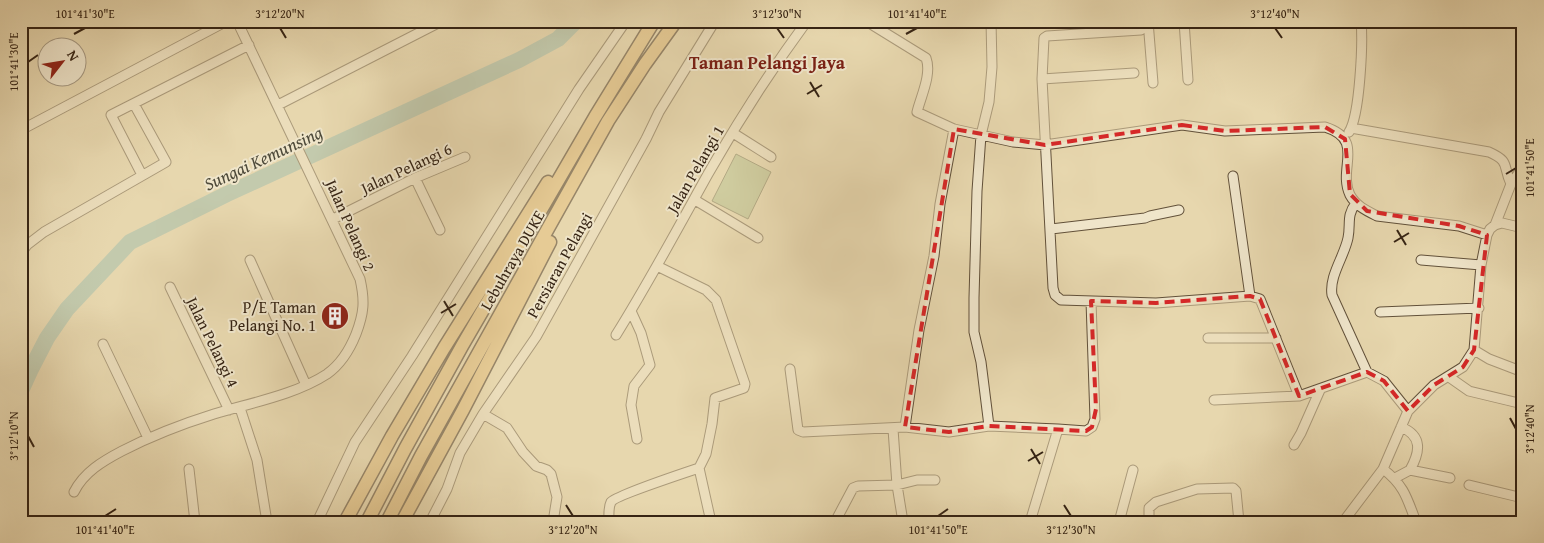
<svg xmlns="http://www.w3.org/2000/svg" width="1544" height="543" font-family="'Gentium Book Plus',serif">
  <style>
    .green { fill: #b2bf8d; stroke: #747250 }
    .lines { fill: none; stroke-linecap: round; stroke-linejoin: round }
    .river { stroke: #97baac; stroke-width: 16 }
    .minor-casing { stroke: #62513a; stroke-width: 11 }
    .highway-casing { stroke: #362414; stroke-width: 15 }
    .minor { stroke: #efe5ca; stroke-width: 9 }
    .highway { stroke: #e4bc77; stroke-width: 12 }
    .marked { fill: none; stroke: #d62828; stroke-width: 4; stroke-dasharray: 10 6; stroke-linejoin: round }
    .ticks { fill: none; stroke: #362414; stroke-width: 2 }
    .labels { text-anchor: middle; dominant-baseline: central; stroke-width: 4; stroke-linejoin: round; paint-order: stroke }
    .street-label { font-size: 16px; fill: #362414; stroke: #efe5ca }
    .poi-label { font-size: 16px; fill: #362414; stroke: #efe5ca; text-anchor: end }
    .neighbourhood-label { font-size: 18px; font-weight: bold; fill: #7a1f14; stroke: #efe5ca }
    .water-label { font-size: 18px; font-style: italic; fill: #4e4a3a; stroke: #efe5ca }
    .neatline { fill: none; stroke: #362414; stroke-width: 2 }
    .ticks-label { font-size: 12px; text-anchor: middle; fill: #362414 }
  </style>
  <rect width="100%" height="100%" fill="#e7d7ae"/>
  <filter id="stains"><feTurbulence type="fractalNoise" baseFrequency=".004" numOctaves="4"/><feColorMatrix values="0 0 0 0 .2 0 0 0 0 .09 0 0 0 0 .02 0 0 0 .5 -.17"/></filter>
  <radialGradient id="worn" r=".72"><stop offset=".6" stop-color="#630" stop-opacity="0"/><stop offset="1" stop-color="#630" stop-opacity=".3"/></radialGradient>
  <path class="green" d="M736,154L771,172L748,219L712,201Z"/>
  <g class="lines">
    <path class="river" d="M21,391L31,369L47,338L67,309L130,242L227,194L519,60L558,39L576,21"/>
    <defs>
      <path id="minor" d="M866,21L926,58C932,74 921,96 917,112L954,129L1013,142L1045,145L1182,125L1225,131L1325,127C1366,140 1337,168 1350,195C1356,206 1367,211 1377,216L1459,226L1487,235
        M1148,21L1153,83
        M1184,21L1188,80
        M1141,30L1047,36L1044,38L1042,79L1053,288L1055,295L1061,300L1156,303L1250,296L1260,299L1299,396
        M1042,79L1134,73
        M278,105L442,21
        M1351,128L1489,152C1511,162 1502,165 1511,184
        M21,130L227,21
        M1349,132C1360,115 1363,42 1361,21
        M733,133L771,157
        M142,175L111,115L249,45
        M1233,176L1250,296
        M415,178L440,230
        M695,200L758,238
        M1356,203C1346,216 1351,223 1348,238C1344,257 1329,276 1332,295L1367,372
        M333,219L415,178L465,157
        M1495,225L1511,184L1523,167
        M1051,229L1145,218L1150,216L1179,210
        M21,253L27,245L44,232L166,162L134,104
        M250,260L306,385
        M1421,260L1481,265
        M170,287L229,410
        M631,311L641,333L650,365L634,386L631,405L637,439
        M1380,312L1479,308
        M616,335C649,282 678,228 708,174C738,121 771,70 807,21
        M1208,338H1276
        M103,344L148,438
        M1474,350L1489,359L1523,372
        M790,369L798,430L803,432L905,427L949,432L989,426L1058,429L1030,522
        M1449,377L1469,391L1523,404
        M1214,400L1299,396L1367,372L1384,381L1408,411
        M240,408L257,460L267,522
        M483,414L507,428L523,452L536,466L547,470L551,474L557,497L553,522
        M989,426L981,362L974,332V298L977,191L981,135L989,102L992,67L991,21
        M905,427L919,330L934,256L940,204L954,129
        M1401,427C1423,436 1420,452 1410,470
        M893,429L897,485L903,522
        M1058,429L1086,431L1092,427L1095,419L1091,301
        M1294,445L1301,433L1320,390
        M699,468L711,522
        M189,469L195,522
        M1383,469C1404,485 1407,498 1416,522
        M1395,478L1410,470L1450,478
        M1469,485L1523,498
        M74,492C84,472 103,461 122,451C151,436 182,424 214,414C250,403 295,395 327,374C341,364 350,349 356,334C364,313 365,301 360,279L237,21
        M317,522L355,442L412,356L579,89L626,21
        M430,522L447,489L460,453L483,414L536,337L646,139L659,112L715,21
        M609,522C609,515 608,508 611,502C615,496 687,472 699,468L706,454L712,424L715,398L744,388L745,384L716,300L706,290L657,266
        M835,522L853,488L858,486L897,485L917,480H935
        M1119,522L1133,470
        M1149,522V508L1156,502L1197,489L1233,488L1236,491L1239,522
        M1343,522L1383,469L1408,411L1434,385L1463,367L1474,350L1481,265L1487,235L1490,229L1495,225L1502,223L1523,228"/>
      <path id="highway" d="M345,522L392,436L444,348L548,182
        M367,522L405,449L462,346L595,117L654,21
        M387,522L421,456L608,121L645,64L676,21
        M402,522L463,410L550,242"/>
    </defs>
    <use href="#minor" class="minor-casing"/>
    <use href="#highway" class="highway-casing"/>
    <use href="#minor" class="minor"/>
    <use href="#highway" class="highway"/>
  </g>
  <path d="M0 0H1544V543H0ZM1182,125L1225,131L1325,127L1345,139L1350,194L1367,211L1459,226L1487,235L1474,350L1463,367L1434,385L1408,411L1384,381L1367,372L1299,396L1260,299L1250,296L1156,303L1091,301L1096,409L1092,427L1086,431L989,426L949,432L905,427L954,129L1045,145Z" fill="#e7d7ae" fill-opacity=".55" fill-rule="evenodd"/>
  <path class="marked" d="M1182,125L1225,131L1325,127L1345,139L1350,194L1367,211L1459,226L1487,235L1474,350L1463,367L1434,385L1408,411L1384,381L1367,372L1299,396L1260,299L1250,296L1156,303L1091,301L1096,409L1092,427L1086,431L989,426L949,432L905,427L954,129L1045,145Z"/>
  <path class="ticks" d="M280,28L286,38M777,28L784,38M1275,28L1282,38M74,34L85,28M906,34L917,28M28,62L38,55M810,82L819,97M807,94L822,85M1506,174L1516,168M1397,230L1406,245M1394,242L1409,233M444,301L453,316M441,313L456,304M1510,418L1516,429M28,436L34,447M1031,449L1040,464M1028,461L1043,452M566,505L573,516M1064,505L1071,516M105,516L116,509M938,516L948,509"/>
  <defs>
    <symbol id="building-disc" viewBox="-11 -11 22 22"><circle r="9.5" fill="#8f2418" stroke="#efe5ca"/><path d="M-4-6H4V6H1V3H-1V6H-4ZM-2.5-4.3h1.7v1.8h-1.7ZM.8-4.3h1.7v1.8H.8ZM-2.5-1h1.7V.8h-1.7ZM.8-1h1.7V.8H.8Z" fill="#fff"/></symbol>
  </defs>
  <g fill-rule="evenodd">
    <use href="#building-disc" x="319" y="300" width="32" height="32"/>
  </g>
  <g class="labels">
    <g class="street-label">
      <text transform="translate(406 168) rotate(-25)">Jalan Pelangi 6</text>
      <text transform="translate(695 169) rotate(-60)">Jalan Pelangi 1</text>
      <text transform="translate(351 225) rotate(66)">Jalan Pelangi 2</text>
      <text transform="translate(512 260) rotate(-60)">Lebuhraya DUKE</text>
      <text transform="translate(559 265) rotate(-61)">Persiaran Pelangi</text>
      <text transform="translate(213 342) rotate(64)">Jalan Pelangi 4</text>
    </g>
    <g class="poi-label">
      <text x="316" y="307">P/E Taman<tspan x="316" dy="18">Pelangi No. 1</tspan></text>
    </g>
    <g class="neighbourhood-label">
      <text x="767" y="62">Taman Pelangi Jaya</text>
    </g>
    <g class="water-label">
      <text transform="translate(263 158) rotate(-25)">Sungai Kemunsing</text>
    </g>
  </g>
  <rect width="1544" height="543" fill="none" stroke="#e7d7ae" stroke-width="55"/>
  <g transform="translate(62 62) rotate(59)"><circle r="24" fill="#efe5ca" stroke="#a59881"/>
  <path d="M0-4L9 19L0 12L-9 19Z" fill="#8f2418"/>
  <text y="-8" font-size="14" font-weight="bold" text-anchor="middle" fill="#362414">N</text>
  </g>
  <rect x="28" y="28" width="1488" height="488" class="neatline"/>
  <g class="ticks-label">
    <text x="85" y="18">101°41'30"E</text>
    <text x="280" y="18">3°12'20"N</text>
    <text x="777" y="18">3°12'30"N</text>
    <text x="917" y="18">101°41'40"E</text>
    <text x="1275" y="18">3°12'40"N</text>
    <text transform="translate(14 62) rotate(-90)" y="4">101°41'30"E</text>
    <text transform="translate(1530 168) rotate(-90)" y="4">101°41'50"E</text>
    <text transform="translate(1530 429) rotate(-90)" y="4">3°12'40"N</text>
    <text transform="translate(14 436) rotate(-90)" y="4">3°12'10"N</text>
    <text x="105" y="534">101°41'40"E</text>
    <text x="573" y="534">3°12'20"N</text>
    <text x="938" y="534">101°41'50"E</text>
    <text x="1071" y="534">3°12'30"N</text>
  </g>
  <rect width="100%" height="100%" filter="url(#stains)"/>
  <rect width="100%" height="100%" fill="url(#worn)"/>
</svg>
